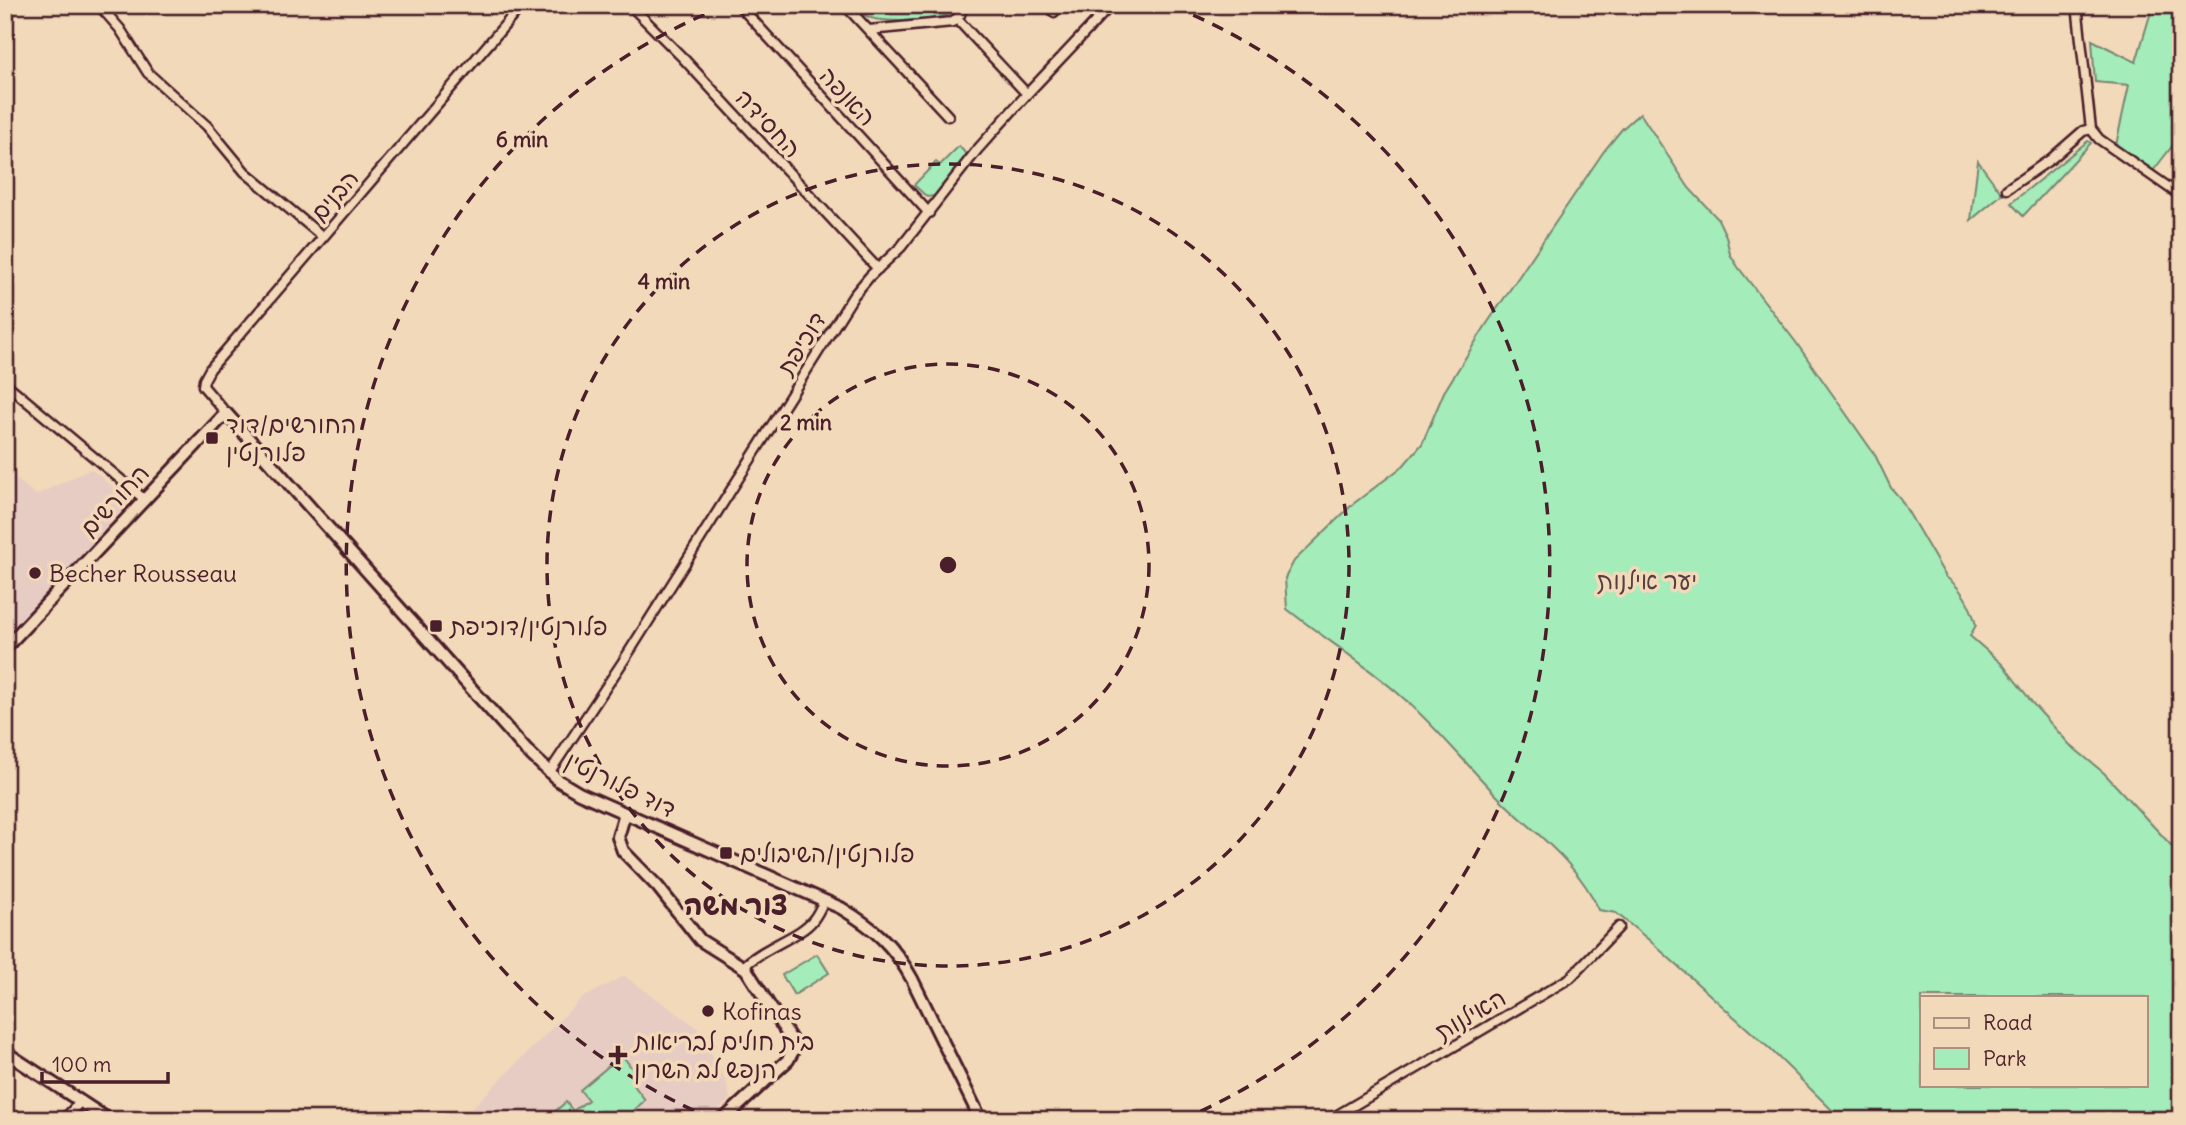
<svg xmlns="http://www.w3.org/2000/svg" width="2186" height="1125" font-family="Delius,'Playpen Sans Hebrew',sans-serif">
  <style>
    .built { fill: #e7ccc3 }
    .green { fill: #a4ecb9; stroke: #778672; stroke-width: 2; fill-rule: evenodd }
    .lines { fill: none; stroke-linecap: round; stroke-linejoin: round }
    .street-casing { stroke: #4a1f2b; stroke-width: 13 }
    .secondary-casing { stroke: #4a1f2b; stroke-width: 16 }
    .street { stroke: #f2d9b9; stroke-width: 8 }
    .secondary { stroke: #f2d9b9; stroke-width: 10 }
    .ring { fill: none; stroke: #4a1f2b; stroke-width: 3.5; stroke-dasharray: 12 9 }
    .poi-dot { fill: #4a1f2b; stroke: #f2d9b9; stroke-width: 2.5 }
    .labels { text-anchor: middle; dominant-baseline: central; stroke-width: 7; stroke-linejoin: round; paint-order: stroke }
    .street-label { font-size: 24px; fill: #4a1f2b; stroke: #f2d9b9 }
    .poi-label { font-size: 24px; fill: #4a1f2b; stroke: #f2d9b9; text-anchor: start }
    .park-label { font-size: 24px; fill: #583e40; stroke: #f2d9b9 }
    .quarter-label { font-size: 28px; font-weight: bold; fill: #4a1f2b; stroke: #f2d9b9 }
    .centre { fill: #4a1f2b; stroke: #f2d9b9; stroke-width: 3.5 }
    .ring-label { font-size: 21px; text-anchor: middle; font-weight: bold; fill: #4a1f2b; stroke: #f2d9b9; stroke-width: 7; stroke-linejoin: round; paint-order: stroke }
  </style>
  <rect width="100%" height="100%" fill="#f2d9b9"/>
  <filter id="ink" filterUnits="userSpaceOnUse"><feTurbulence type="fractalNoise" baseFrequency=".0143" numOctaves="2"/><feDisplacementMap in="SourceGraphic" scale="14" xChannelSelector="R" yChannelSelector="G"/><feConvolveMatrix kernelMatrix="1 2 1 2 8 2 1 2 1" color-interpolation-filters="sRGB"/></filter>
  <g filter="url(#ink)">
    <path class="built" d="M91,469L125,496L128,501L125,507L5,639V470L36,495Z
      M624,976L698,1028L726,1081L730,1099L707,1120H460L581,999Z"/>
    <path class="green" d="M854,5H956L953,12C940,21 887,23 871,18C864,16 859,11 854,5Z
      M2153,5H2181V142L2177,140L2153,171L2116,145L2129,85L2095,82L2092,40L2136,62Z
      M1640,113L1689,188L1718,219L1726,236L1730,254L1738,267L1795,341L1875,455L1891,488L1900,498L1946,577C1963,589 1971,606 1976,625L1970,636L2003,665L2035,706L2070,745L2104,773L2181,856V1120H1842L1771,1050L1649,940L1616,913L1599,910C1578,863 1537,835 1501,800C1467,766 1437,727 1401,696C1365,664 1325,639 1287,609L1285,578L1294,561L1353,504L1403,466L1422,444L1444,392L1486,325L1604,151L1622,129ZM2146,997V1085H1922V997Z
      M2088,141L2091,143L2023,216L2011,203Z
      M959,146L966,154L965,157L934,196L927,197L914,185L936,162L940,165Z
      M1978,161L2002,194L1971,220Z
      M817,954L829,973L794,995L782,975Z
      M622,1055L634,1071L633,1084L645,1100L624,1120H610L607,1117L604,1120H545L566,1102L573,1111L588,1100L580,1090Z"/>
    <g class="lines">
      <defs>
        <path id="street" d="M99,5L120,29L148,73L207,126L245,172L323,237
          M630,5L683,58L878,269
          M739,5L929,213
          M845,5L948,116
          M1048,5L1054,12
          M2077,5L2091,129L2099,139L2181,196
          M957,19L1027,94
          M869,30L953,22L960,15L963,5
          M2007,189L2051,159L2083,131L2091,129
          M5,383L144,499
          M226,413L203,386L204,380L210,369L522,5
          M549,773L624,660L854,295L870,276L901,247L977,150L1027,94L1111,5
          M743,967C763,947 800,937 813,920C818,914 821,907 824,900
          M58,1120L68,1115L81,1101
          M794,1120L796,1118
          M1329,1120L1570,978L1619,927"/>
        <path id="secondary" d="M5,648L226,413L527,751L559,781L579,793L841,908C874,928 893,944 912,979L981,1120
          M625,813L618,837L623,851L658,887L700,940L746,969L792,1041L793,1051L788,1060L723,1120
          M5,1052L109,1120"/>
      </defs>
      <use href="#street" class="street-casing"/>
      <use href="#secondary" class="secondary-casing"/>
      <use href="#street" class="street"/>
      <use href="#secondary" class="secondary"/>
    </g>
  </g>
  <g class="ring">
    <circle cx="948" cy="565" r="201"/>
    <circle cx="948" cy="565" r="401"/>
    <path d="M713 1119A602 602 0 0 1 722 7M1174 7A602 602 0 0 1 1183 1119"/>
  </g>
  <g class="poi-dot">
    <rect x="205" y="431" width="14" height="14" rx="3.5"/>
    <circle cx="35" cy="573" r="7"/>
    <rect x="429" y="619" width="14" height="14" rx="3.5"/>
    <rect x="719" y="846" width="14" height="14" rx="3.5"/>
    <circle cx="708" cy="1011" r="7"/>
    <path d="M614.5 1044.5h7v7h7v7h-7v7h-7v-7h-7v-7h7z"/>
  </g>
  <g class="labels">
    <g class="street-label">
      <text transform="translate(848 96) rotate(47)">האנפה</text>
      <text transform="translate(769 123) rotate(47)">החסידה</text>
      <text transform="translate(334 195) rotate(-49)">הבנים</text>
      <text transform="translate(801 343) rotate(-58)">דוכיפת</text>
      <text transform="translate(114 500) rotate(-47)">החורשים</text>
      <text transform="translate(621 784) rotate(26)">דוד פלורנטין</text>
      <text transform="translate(1470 1014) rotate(-30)">האילנות</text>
    </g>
    <g class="poi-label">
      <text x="226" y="424">החורשים/דוד<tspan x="226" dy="28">פלורנטין</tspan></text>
      <text x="49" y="573">Becher Rousseau</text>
      <text x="450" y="626">פלורנטין/דוכיפת</text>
      <text x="740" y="853">פלורנטין/השיבולים</text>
      <text x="722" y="1011">Kofinas</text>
      <text x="634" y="1041">בית חולים לבריאות<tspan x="634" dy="28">הנפש לב השרון</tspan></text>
    </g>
    <g class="park-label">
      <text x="1647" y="580">יער אילנות</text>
    </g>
    <g class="quarter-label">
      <text x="736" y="905">צור משה</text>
    </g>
  </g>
  <circle cx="948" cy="565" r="10" class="centre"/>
  <g class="ring-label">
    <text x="522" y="147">6 min</text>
    <text x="664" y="289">4 min</text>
    <text x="806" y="430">2 min</text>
  </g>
  <rect width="2186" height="1125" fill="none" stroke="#f2d9b9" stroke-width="28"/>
  <rect x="14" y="14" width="2158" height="1097" fill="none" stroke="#4a1f2b" stroke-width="2.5" filter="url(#ink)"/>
  <rect x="1920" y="996" width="228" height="91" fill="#f2d9b9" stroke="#af8f80" stroke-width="2"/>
  <rect x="1934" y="1018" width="35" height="10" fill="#f2d9b9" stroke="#af8f80" stroke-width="2"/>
  <text x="1983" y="1030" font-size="21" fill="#4a1f2b">Road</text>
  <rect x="1934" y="1048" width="35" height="21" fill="#a4ecb9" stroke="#af8f80" stroke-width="2"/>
  <text x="1983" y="1066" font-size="21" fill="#4a1f2b">Park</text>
  <path d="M42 1072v10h126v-10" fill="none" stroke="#4a1f2b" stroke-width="3.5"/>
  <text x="52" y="1072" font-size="21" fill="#4a1f2b" stroke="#f2d9b9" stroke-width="5" paint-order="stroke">100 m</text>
</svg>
